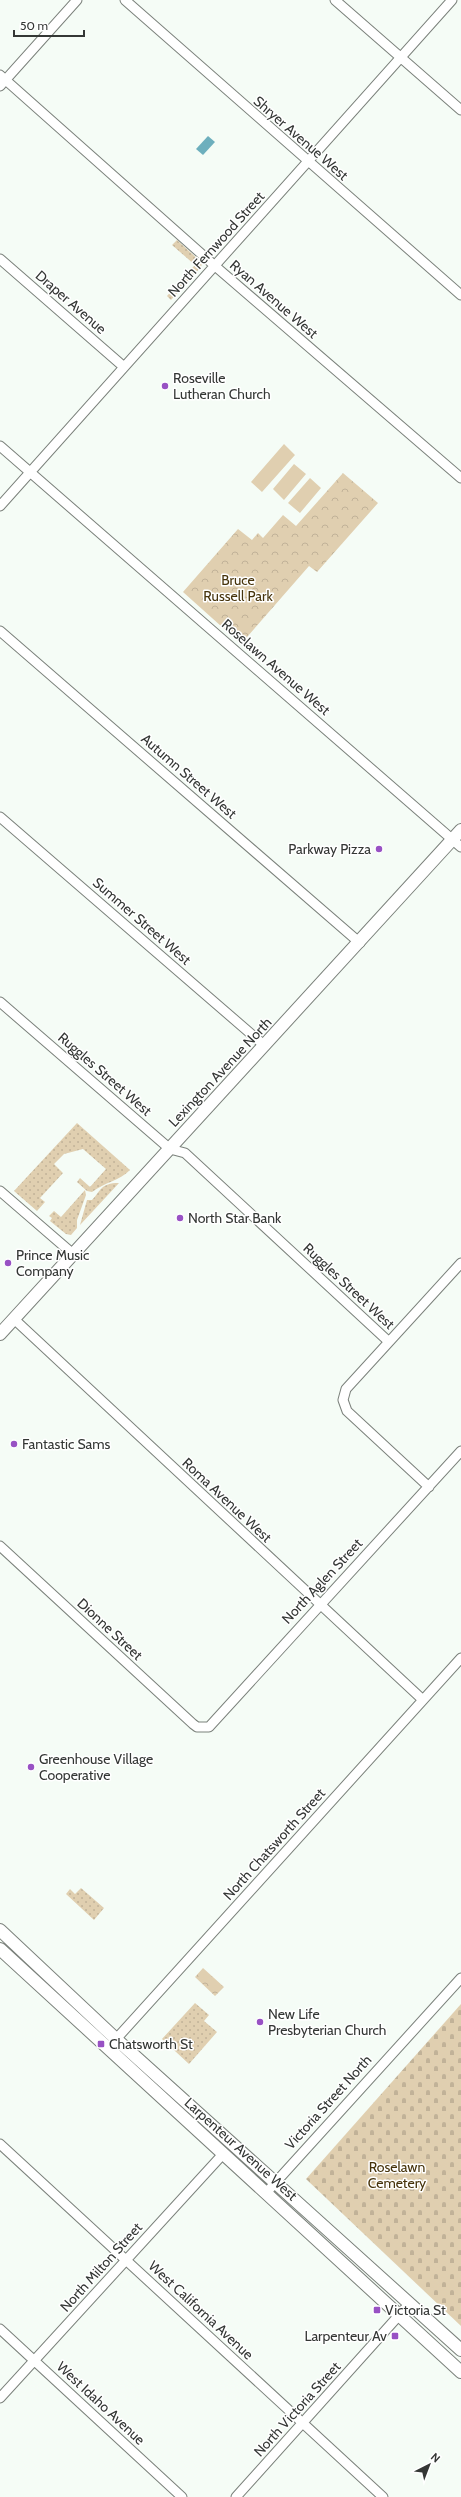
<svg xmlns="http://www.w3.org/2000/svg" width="461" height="2497" font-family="Cabin,sans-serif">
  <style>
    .grass { fill: #e0cfb0 }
    .cemetery { fill: url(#cemetery-stones) }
    .park { fill: url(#park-crowns) }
    .garden { fill: url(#garden-dots) }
    .water { fill: #6dafbd }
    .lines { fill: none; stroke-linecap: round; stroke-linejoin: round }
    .minor-casing { stroke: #7b817b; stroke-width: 11 }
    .major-casing { stroke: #7b817b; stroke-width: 14 }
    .minor { stroke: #fff; stroke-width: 9 }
    .major { stroke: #fff; stroke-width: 12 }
    .poi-dot { fill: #9851c4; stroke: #fff; stroke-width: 1.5 }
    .labels { text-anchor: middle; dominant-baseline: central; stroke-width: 3; stroke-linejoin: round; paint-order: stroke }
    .street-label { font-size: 14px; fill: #343735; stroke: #fff }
    .poi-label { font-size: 14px; fill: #343735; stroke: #fff; text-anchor: start }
    .park-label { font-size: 14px; fill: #46330b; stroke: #fff }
  </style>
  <defs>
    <pattern id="cemetery-stones" width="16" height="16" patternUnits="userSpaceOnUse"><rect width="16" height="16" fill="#e0cfb0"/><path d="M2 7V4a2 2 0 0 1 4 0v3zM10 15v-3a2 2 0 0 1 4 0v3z" fill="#c1b298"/></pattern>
    <pattern id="park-crowns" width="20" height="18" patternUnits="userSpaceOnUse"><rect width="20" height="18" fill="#e0cfb0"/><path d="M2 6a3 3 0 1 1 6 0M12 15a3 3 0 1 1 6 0" fill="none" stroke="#c1b298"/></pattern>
    <pattern id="garden-dots" width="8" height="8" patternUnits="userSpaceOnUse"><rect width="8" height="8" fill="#e0cfb0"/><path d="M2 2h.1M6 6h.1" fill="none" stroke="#c1b298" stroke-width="1.8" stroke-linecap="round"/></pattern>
  </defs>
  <rect width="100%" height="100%" fill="#f5fcf6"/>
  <path class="grass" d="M284,444L295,455L262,492L251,482Z
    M294,464L306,474L284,500L273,489Z
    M310,478L321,488L300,513L288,503Z"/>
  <path class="cemetery" d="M461,2004V2326L306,2179Z"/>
  <path class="park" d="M343,473L378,503L317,572L309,566L241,644L183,592L238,529L252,540L258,533L263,538L283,515L296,526Z
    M203,1968L224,1987L215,1996L195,1977Z"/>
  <path class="garden" d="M177,240L202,263L201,267L171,300L167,296L195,265L172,245Z
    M77,1123L130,1170C119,1181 105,1182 92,1192L87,1191L77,1182L80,1178L90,1187L106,1169L83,1149L64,1154L54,1164L63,1173L40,1198L45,1202L37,1211L14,1191Z
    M119,1183L80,1225L87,1200H92C101,1191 100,1183 119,1183Z
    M85,1190L86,1195L77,1220V1228L71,1235L66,1234L50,1221L52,1218L49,1216L54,1211L61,1217Z
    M81,1888L104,1908L94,1920L66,1894L70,1889L75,1894Z
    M195,2003L209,2015L204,2021L217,2032L189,2064L162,2039Z"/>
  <path class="water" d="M208,136L215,142L203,155L196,149Z"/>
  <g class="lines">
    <defs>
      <path id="minor" d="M125,0L461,295
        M335,0L461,110
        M0,75L215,266L461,478
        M0,86L77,0
        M0,259L124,367
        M0,446L461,847
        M0,506L452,0
        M0,631L360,943
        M0,817L265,1046
        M0,1002L170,1149L185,1153L388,1341
        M0,1191L73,1254
        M14,1319L423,1700
        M429,1487L347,1411L343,1400L346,1389L461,1263
        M0,1546L193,1724L197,1727H209L461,1451
        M108,2048L461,1658
        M0,2144L383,2497
        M266,2193L461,1978
        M0,2329L182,2497
        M0,2398L223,2154
        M236,2497L410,2303"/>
      <path id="major" d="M0,1334L461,830
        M0,1930L116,2039L461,2350
        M0,1949L461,2372"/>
    </defs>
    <use href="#minor" class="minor-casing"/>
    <use href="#major" class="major-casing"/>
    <use href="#minor" class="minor"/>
    <use href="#major" class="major"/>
  </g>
  <g class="poi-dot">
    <circle cx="165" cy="386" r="4"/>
    <circle cx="379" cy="849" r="4"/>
    <circle cx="180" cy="1218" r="4"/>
    <circle cx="8" cy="1263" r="4"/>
    <circle cx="14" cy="1444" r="4"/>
    <circle cx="31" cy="1767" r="4"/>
    <circle cx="260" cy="2022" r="4"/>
    <rect x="97" y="2040" width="8" height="8" rx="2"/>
    <rect x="373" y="2306" width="8" height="8" rx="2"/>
    <rect x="391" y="2332" width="8" height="8" rx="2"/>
  </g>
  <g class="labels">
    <g class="street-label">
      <text transform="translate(301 138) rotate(41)">Shryer Avenue West</text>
      <text transform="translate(216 244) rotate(-48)">North Fernwood Street</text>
      <text transform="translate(274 299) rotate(41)">Ryan Avenue West</text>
      <text transform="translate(71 302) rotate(41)">Draper Avenue</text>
      <text transform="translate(276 667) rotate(41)">Roselawn Avenue West</text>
      <text transform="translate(189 776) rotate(41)">Autumn Street West</text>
      <text transform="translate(142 921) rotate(41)">Summer Street West</text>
      <text transform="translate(220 1072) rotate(-47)">Lexington Avenue North</text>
      <text transform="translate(105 1074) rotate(41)">Ruggles Street West</text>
      <text transform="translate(349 1286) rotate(43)">Ruggles Street West</text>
      <text transform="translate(227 1500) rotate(43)">Roma Avenue West</text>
      <text transform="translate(322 1581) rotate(-47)">North Aglen Street</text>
      <text transform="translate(110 1629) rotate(43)">Dionne Street</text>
      <text transform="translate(274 1844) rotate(-48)">North Chatsworth Street</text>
      <text transform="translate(328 2102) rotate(-48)">Victoria Street North</text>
      <text transform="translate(241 2149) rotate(42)">Larpenteur Avenue West</text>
      <text transform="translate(101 2267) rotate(-48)">North Milton Street</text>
      <text transform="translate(201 2310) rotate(43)">West California Avenue</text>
      <text transform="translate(101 2403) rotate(43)">West Idaho Avenue</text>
      <text transform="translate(297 2409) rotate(-48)">North Victoria Street</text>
    </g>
    <g class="poi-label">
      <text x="173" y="378">Roseville<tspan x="173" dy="16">Lutheran Church</tspan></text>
      <text x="371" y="849" text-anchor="end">Parkway Pizza</text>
      <text x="188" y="1218">North Star Bank</text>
      <text x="16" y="1255">Prince Music<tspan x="16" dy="16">Company</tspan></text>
      <text x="22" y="1444">Fantastic Sams</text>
      <text x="39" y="1759">Greenhouse Village<tspan x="39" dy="16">Cooperative</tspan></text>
      <text x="268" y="2014">New Life<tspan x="268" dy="16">Presbyterian Church</tspan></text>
      <text x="109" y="2044">Chatsworth St</text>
      <text x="385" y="2310">Victoria St</text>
      <text x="387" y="2336" text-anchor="end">Larpenteur Av</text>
    </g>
    <g class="park-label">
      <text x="238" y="580">Bruce<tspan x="238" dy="16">Russell Park</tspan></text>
      <text x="397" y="2167">Roselawn<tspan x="397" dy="16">Cemetery</tspan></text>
    </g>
  </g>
  <g transform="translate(429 2465) rotate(42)" stroke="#ffffff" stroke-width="3" paint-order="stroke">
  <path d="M0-3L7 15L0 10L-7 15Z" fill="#343735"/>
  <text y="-6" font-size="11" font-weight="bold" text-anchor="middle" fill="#343735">N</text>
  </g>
  <path d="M14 30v6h70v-6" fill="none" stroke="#343735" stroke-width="2"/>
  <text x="20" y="30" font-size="12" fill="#343735" stroke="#ffffff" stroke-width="3" paint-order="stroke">50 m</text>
</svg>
